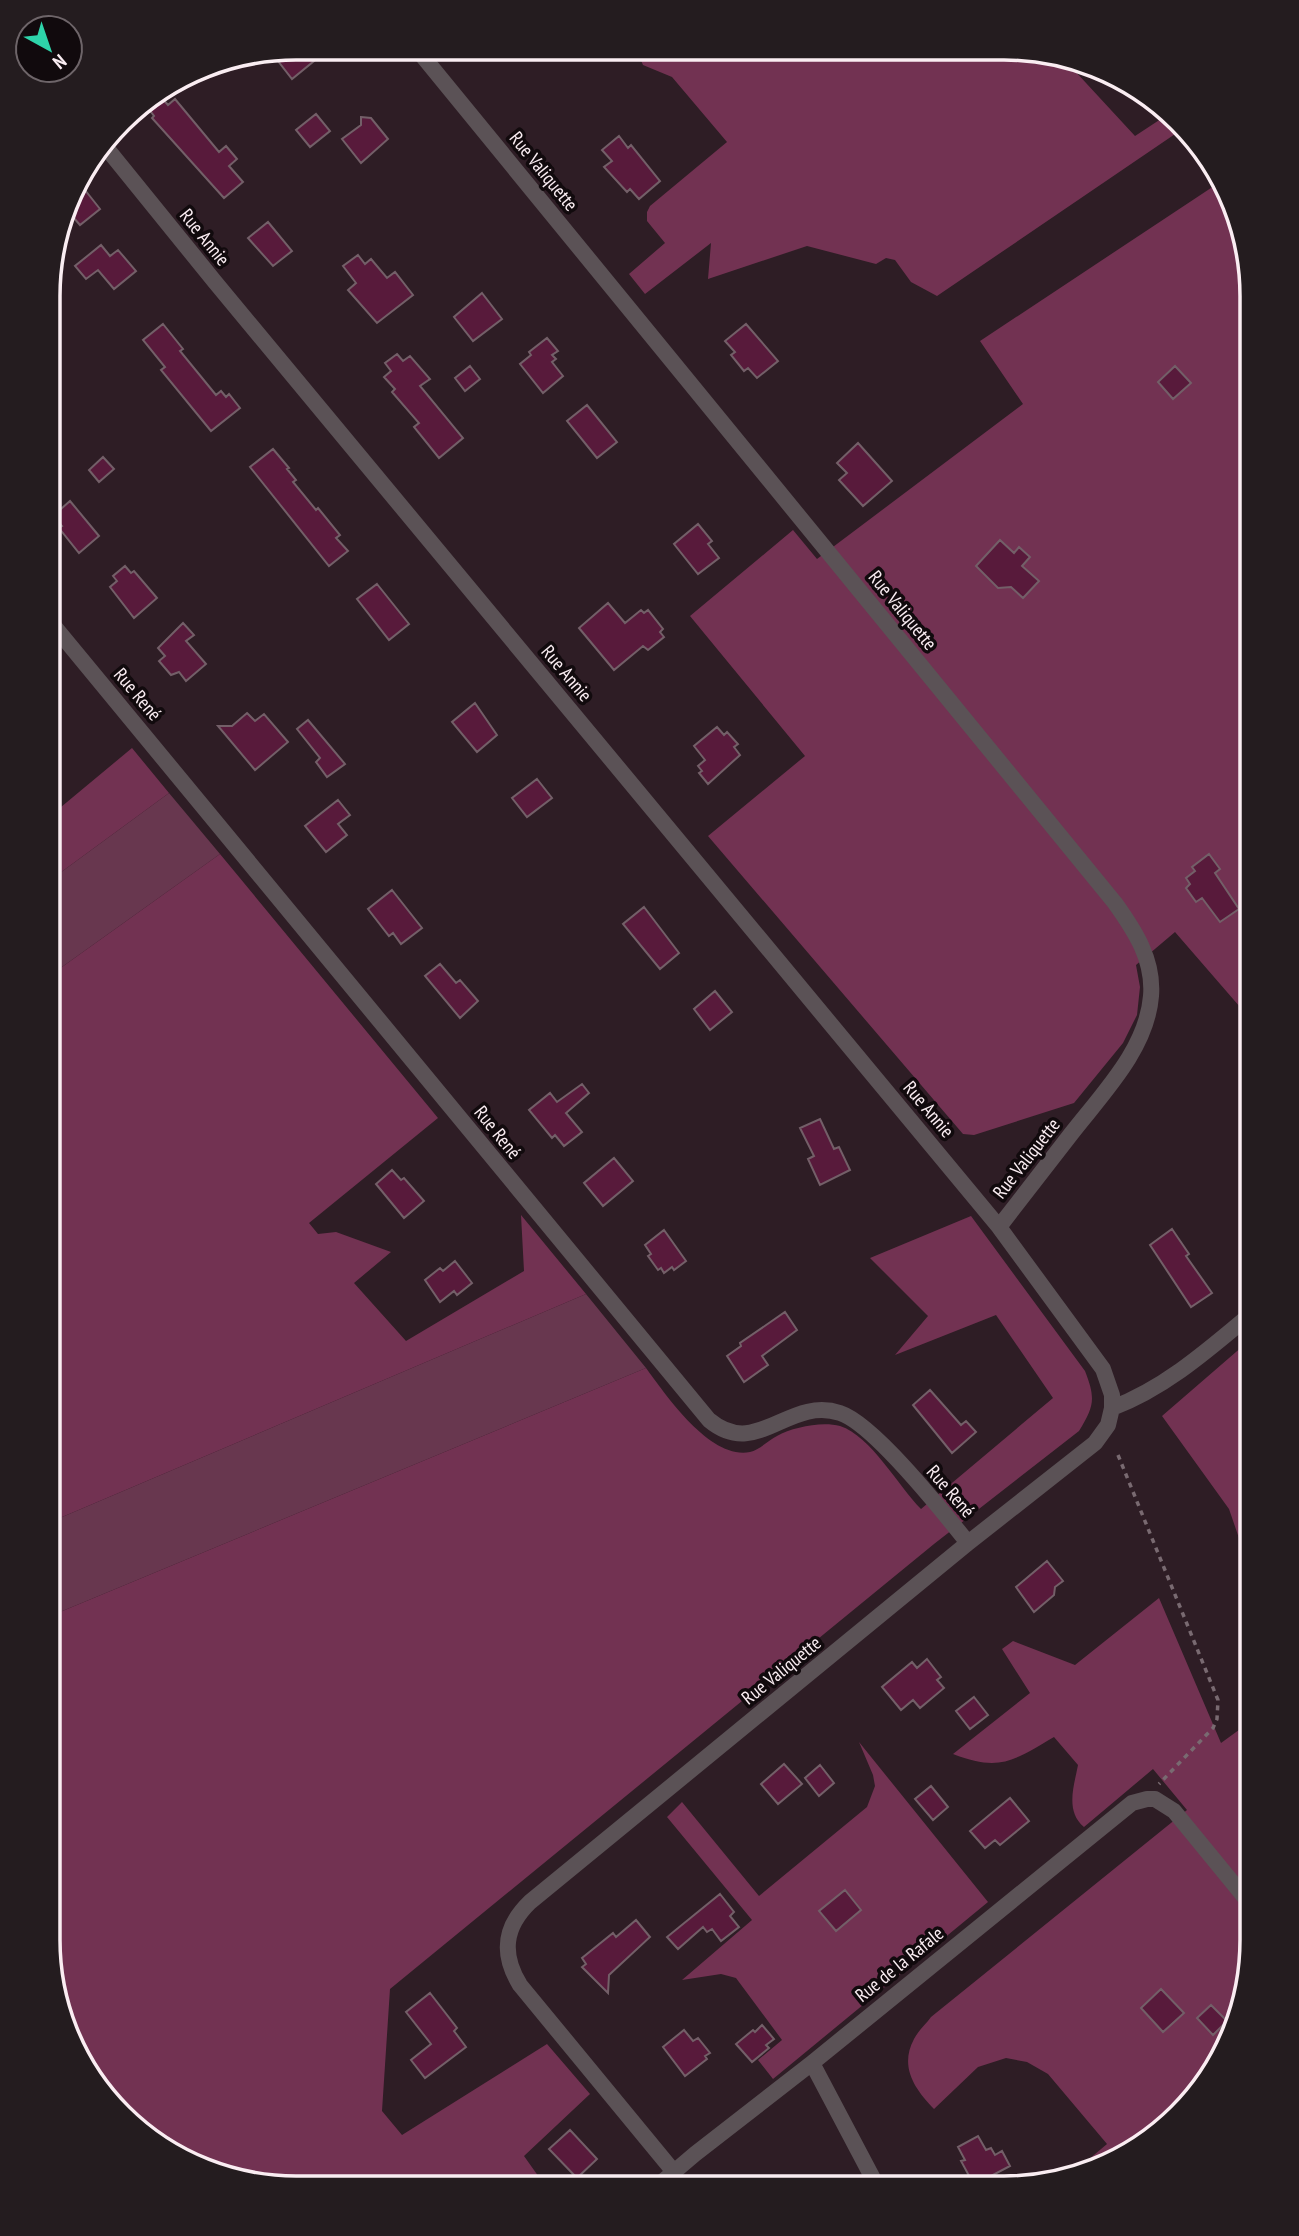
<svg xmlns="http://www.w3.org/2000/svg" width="1299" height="2236" font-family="'PT Sans Narrow',sans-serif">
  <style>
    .green { fill: #68374f }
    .forest { fill: #723252 }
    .building { fill: #581a3b; stroke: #735f68; stroke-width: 2 }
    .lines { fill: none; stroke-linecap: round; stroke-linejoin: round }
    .path { stroke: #796a71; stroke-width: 3.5; stroke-dasharray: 5 5; stroke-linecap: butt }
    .minor { stroke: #5b5256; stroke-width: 16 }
    .labels { text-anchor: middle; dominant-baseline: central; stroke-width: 7; stroke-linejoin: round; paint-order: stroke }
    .street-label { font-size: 19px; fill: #faedf2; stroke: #110a0d }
    .rim { fill: none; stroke: #faedf2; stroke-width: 3.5 }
  </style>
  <rect width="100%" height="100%" fill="#2e1d25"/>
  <path class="green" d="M169,793L220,854L48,977L49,881Z
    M586,1294L646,1368L48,1617V1523Z"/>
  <path class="forest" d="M636,49L1052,52L1062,57L1135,136L1170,113L1181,130L937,296L911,282L895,260L886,258L876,264L807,246L708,279L711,243L645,294L629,274L665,243L647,221V212L650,206L727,142L672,77L643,65Z
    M1217,184L1238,215L1252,296V1013L1240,1007L1175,932L1136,965L1140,987L1137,1015L1123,1043L1074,1103L974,1135L963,1134L708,836L805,756L690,616L793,530L817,559L1023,404L980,341Z
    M132,748L169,793L49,881V817Z
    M220,854L438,1118L309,1223L318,1234L336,1232L391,1252L354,1283L406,1341L524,1271L521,1215L586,1294L48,1523V977Z
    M971,1216L1085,1371C1096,1399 1094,1406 1079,1431L934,1544L390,1989L382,2111L402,2135L547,2044L590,2094L524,2156L546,2187H506L500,2184L494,2187H263L144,2137L89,2079L61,2021L47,1940L48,1617L646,1368C666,1395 710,1460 750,1452C759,1450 769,1440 777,1436C793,1427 822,1421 840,1426C871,1436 898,1486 921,1509L1053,1398L996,1315L895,1355L928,1316L870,1258Z
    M1251,1339V1573L1229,1509L1162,1416Z
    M1159,1598L1221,1743L1243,1727L1251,1729V1957L1233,2035L1200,2092L1154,2138L1084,2175L1071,2178L1069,2176L1107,2144L1048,2074L1027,2062L1006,2058L978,2067L934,2109C915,2089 899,2067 914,2039C918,2031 926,2024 931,2017L1187,1810L1153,1769L1084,1827C1065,1811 1074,1786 1078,1765L1054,1737C1013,1761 1000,1772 953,1754L1030,1693L1002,1649L1013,1641L1075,1665Z
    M859,1742L988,1902L773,2079L758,2060L782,2040L736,1978L721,1974L682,1980L752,1920L667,1817L682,1802L759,1896L867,1807L875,1786L873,1775Z"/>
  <path class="building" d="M297,47H303L314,61L292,79L271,52Z
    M161,97L168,105L175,99L219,152L226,146L237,159L229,166L243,182L224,198L152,118L154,116L148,108Z
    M316,114L330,131L310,147L296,130Z
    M361,117L371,118L388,139L361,163L342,139L361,125Z
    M619,136L628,148L631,145L660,181L639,199L630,189L627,192L604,167L612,161L602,150Z
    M75,183L78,187L81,185L100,209L80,225L66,209Z
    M268,222L292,251L273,266L248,238Z
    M101,245L110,256L118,250L136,271L114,289L98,270L86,279L75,266Z
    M358,255L365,264L371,259L387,278L395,272L413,295L377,323L348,290L356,283L343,266Z
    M482,293L502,319L473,341L454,317Z
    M163,324L183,349L180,351L216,395L221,391L226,397L229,394L240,408L211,431L161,370L165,367L143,340Z
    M746,324L778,361L757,378L748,368L744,371L731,355L735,352L725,341Z
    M547,338L558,351L552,355L556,359L552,362L563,376L543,393L520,364L531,355L529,352Z
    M397,354L403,361L410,356L430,379L420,386L463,438L439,458L414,427L419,423L392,392L395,389L384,377L391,371L385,363Z
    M470,366L480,379L465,391L455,378Z
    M1175,366L1191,383L1173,399L1158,382Z
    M587,405L617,442L597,458L567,421Z
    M858,443L892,481L863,506L839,480L847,473L837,463Z
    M273,449L289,468L287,469L296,480L293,482L316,510L318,508L340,535L336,538L348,551L329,566L250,467Z
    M103,457L114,469L99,482L89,470Z
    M70,501L99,536L79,553L59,528L62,526L53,516Z
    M698,524L712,541L708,544L719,558L698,574L674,544Z
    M1000,540L1014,553L1019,547L1030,557L1022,566L1039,581L1023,598L1011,587L998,588L976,566Z
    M125,566L131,573L134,571L157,598L134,618L110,587L117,581L113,576Z
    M377,584L409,624L389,640L357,599Z
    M608,603L625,623L641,610L644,613L648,610L663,629L660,632L664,637L648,650L643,646L614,670L579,628Z
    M183,623L194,635L186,641L206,664L186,681L179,672L171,675L159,661L165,656L158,648Z
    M475,703L497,735L477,752L452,722Z
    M247,713L255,721L264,714L288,742L255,770L218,726H232Z
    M308,720L345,764L327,777L316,762L320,758L297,729Z
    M717,727L724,735L727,732L738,744L734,747L740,755L708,784L699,773L702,771L698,766L705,760L694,746Z
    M537,779L552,798L527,817L512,798Z
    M338,800L350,815L338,824L347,835L326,852L305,826Z
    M1209,854L1220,869L1215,873L1239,909L1220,922L1202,898L1196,902L1186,888L1190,884L1186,878L1195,871L1192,867Z
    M392,890L422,928L401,944L393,933L389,936L368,909Z
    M644,907L679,953L660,969L623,924Z
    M440,964L456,983L460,980L478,1001L460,1018L425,976Z
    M715,991L732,1012L710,1030L694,1009Z
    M582,1084L589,1093L566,1113L582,1132L564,1146L555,1135L552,1138L529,1110L550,1093L557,1102Z
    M820,1119L834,1149L839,1147L850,1170L820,1185L808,1159L814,1156L800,1128Z
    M614,1158L633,1181L603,1206L584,1183Z
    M392,1170L401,1180L404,1178L424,1201L404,1218L376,1184Z
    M1172,1229L1189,1254L1186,1256L1212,1293L1191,1307L1150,1245Z
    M664,1230L686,1261L674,1270L672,1267L664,1273L661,1268L658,1270L648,1256L651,1254L645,1245Z
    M455,1261L472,1283L457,1295L454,1291L440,1302L425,1280L440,1268L443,1271Z
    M785,1312L797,1330L762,1356L768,1365L744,1382L727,1356L741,1346L740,1343Z
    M930,1390L961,1425L966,1421L976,1432L952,1453L913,1405Z
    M1047,1561L1063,1581L1055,1587L1054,1595L1034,1612L1016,1587Z
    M927,1659L941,1677L937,1680L944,1688L920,1708L913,1700L901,1710L882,1687L912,1662L917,1668Z
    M974,1697L988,1715L970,1729L956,1711Z
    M784,1764L802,1784L778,1804L761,1784Z
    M820,1765L834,1783L819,1796L805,1778Z
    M931,1786L948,1807L933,1820L915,1799Z
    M1010,1798L1029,1821L1000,1845L995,1840L985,1848L970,1831Z
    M845,1890L861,1910L836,1931L819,1911Z
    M720,1894L734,1912L730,1916L739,1927L721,1941L712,1929L707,1932L703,1927L678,1949L667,1937Z
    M636,1920L650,1937L609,1975L608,1993L582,1967L586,1964L582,1958L613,1933L616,1937Z
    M1161,1989L1184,2013L1163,2032L1141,2008Z
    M430,1993L457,2028L454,2031L466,2047L425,2078L411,2060L431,2044L406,2012Z
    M1211,2005L1227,2021L1213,2035L1197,2018Z
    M762,2025L774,2039L766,2045L769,2048L752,2062L736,2044L753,2030L755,2032Z
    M684,2030L693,2041L698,2038L710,2053L705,2056L707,2059L685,2076L663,2047Z
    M570,2130L597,2159L577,2178L549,2149Z
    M978,2136L986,2150L991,2148L995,2155L1002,2151L1010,2166L974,2185L961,2161L965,2160L958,2147Z"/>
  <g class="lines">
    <path class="path" d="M1118,1455L1218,1700L1217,1719L1213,1728L1159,1784"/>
    <path class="minor" d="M416,48L1115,903C1135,931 1154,960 1151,996C1147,1049 1102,1094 1071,1134C1047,1165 1023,1196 999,1227L1103,1369L1112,1395V1408L1108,1425L1095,1443L968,1543L530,1902C504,1927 501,1954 520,1985L674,2172
      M104,145L215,282L999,1227
      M49,620L709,1420C757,1460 788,1396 840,1413C874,1424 944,1513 968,1543
      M1112,1408C1165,1388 1208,1350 1251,1314
      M812,2063L878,2188
      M655,2188L695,2154L812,2063L1132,1803L1147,1799H1155L1174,1811L1251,1905"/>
  </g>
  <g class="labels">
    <g class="street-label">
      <text transform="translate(544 171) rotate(51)">Rue Valiquette</text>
      <text transform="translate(205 237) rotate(51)">Rue Annie</text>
      <text transform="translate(903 610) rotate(51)">Rue Valiquette</text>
      <text transform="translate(567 673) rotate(50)">Rue Annie</text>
      <text transform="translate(138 694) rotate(50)">Rue René</text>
      <text transform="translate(929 1109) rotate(50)">Rue Annie</text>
      <text transform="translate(498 1132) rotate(51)">Rue René</text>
      <text transform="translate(1026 1158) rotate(-52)">Rue Valiquette</text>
      <text transform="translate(951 1491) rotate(49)">Rue René</text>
      <text transform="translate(781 1670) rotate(-39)">Rue Valiquette</text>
      <text transform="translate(899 1964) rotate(-39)">Rue de la Rafale</text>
    </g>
  </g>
  <path d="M0 0H1299V2236H0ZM296 60H1004A236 236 0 0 1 1240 296V1940A236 236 0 0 1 1004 2176H296A236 236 0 0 1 60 1940V296A236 236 0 0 1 296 60Z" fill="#241c1f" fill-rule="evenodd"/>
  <path class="rim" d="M296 60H1004A236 236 0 0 1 1240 296V1940A236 236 0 0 1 1004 2176H296A236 236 0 0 1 60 1940V296A236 236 0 0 1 296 60Z"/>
  <g transform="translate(49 49) rotate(140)"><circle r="33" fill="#110a0d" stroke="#6e6569" stroke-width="2"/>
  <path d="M0-5L12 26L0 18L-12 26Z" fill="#2ed4aa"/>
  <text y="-10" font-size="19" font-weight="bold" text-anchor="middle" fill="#faedf2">N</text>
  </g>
</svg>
